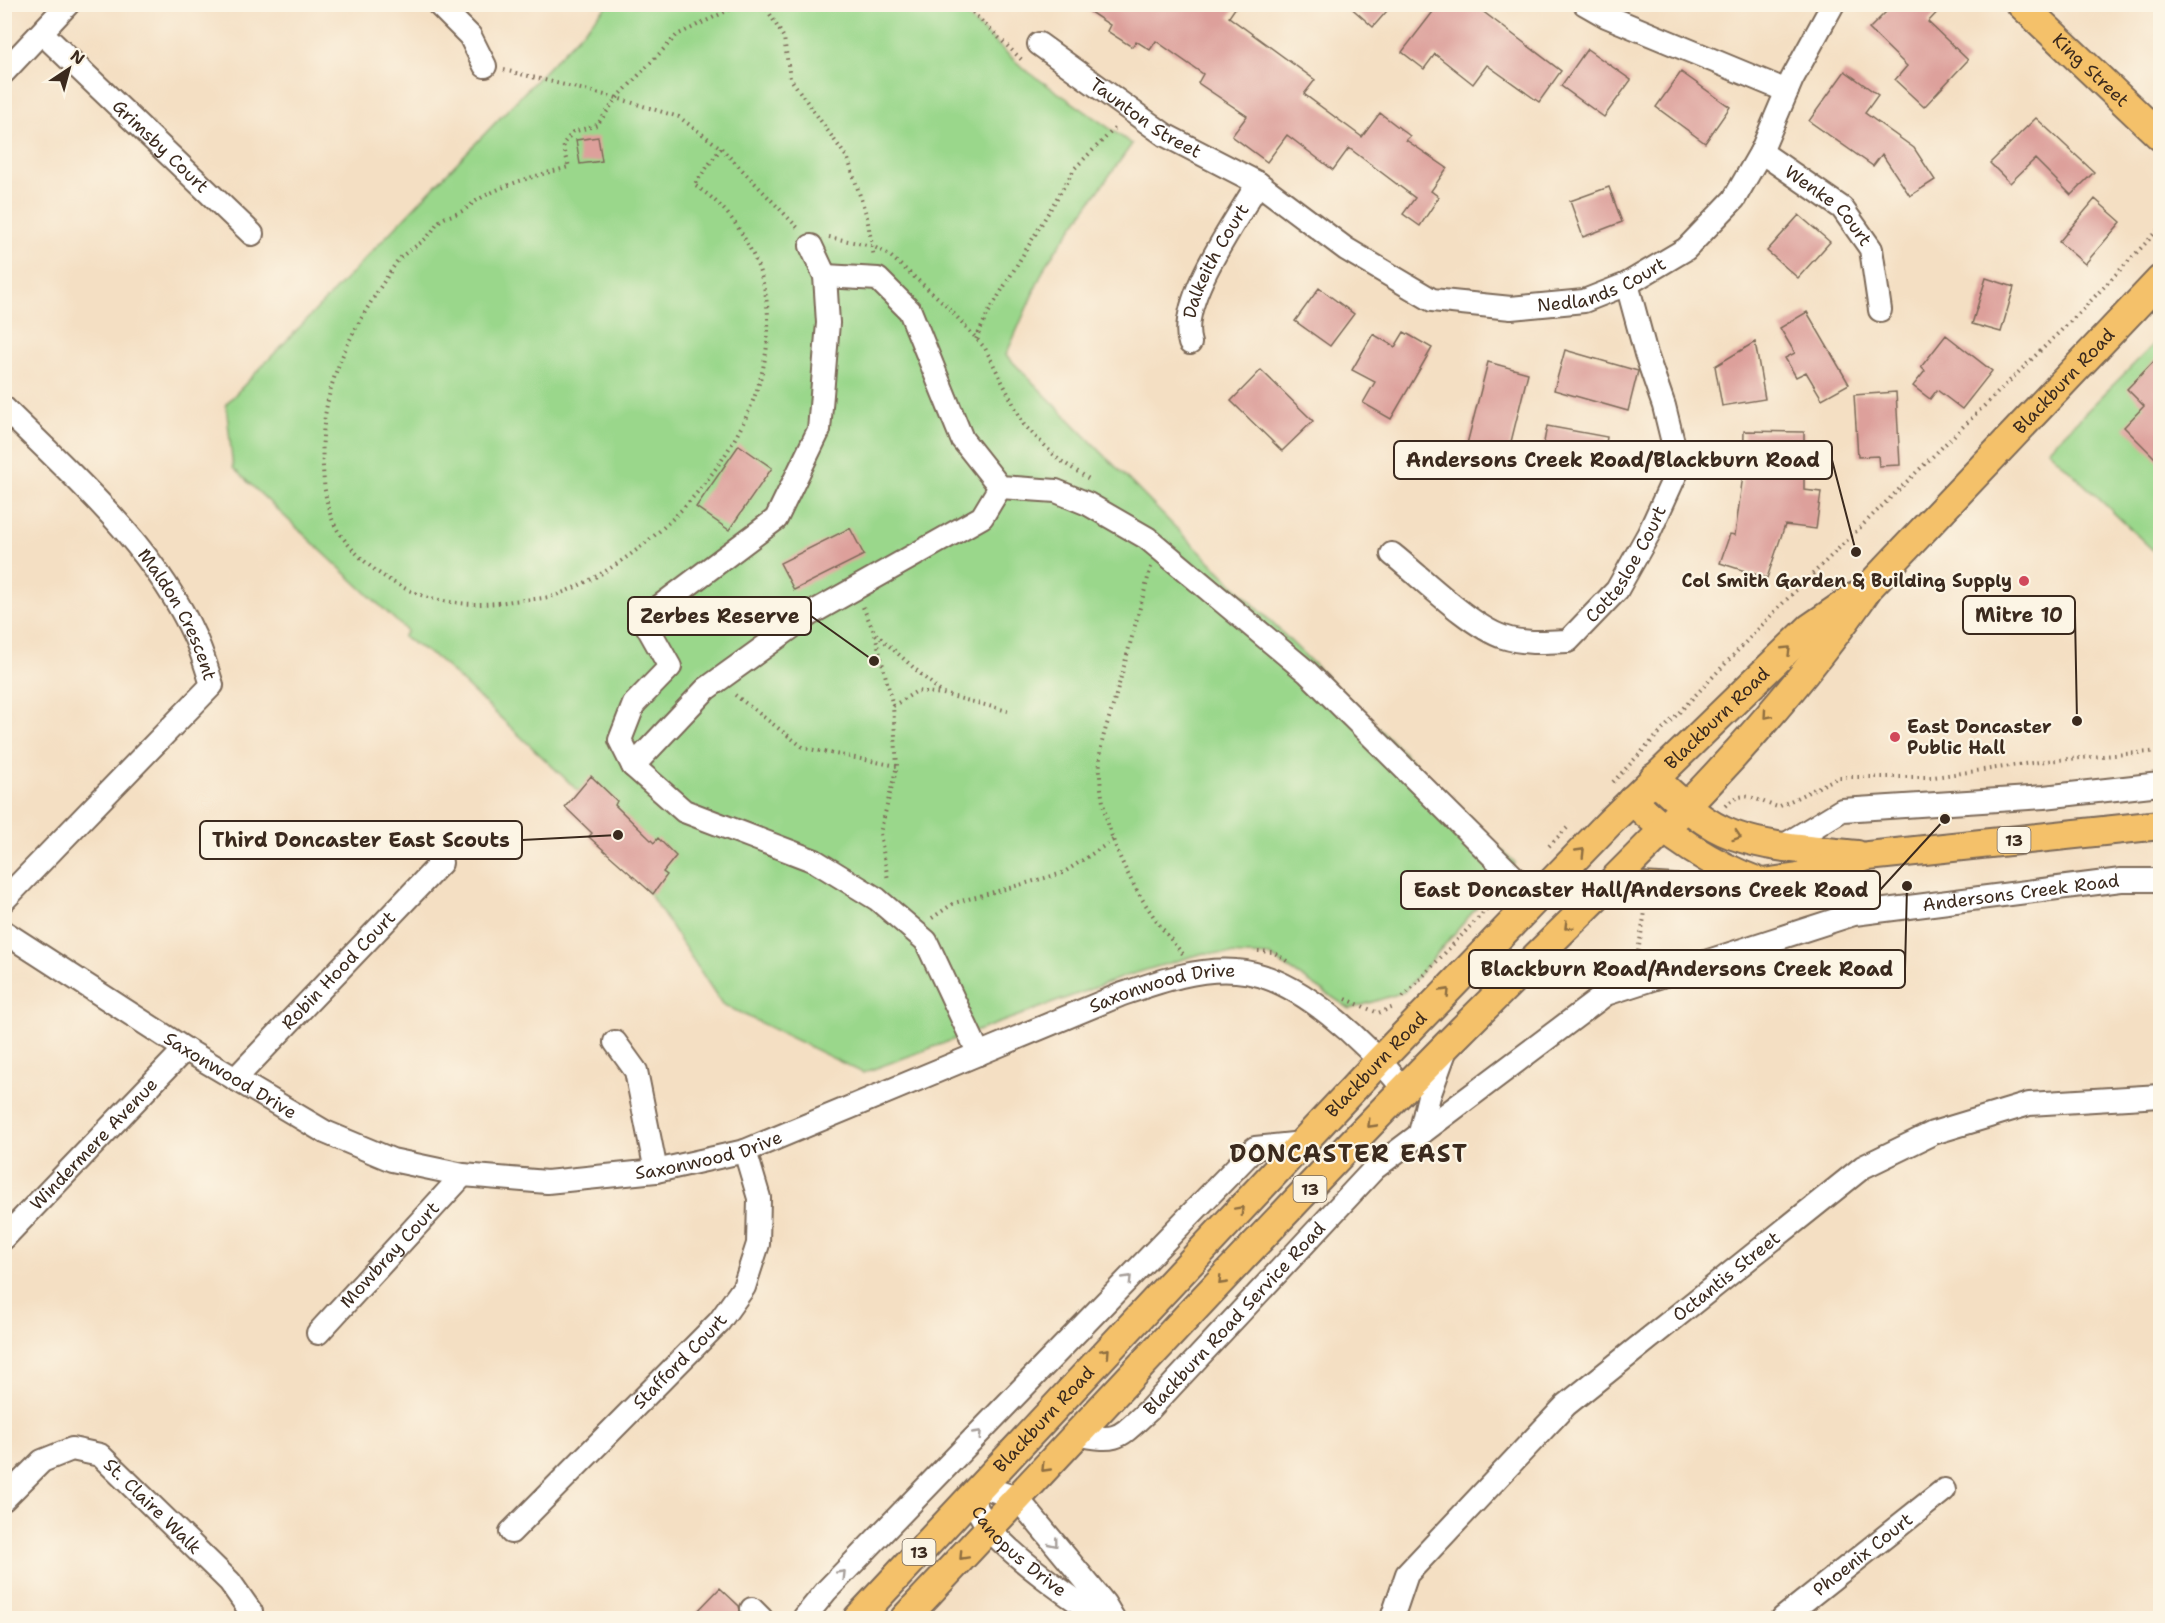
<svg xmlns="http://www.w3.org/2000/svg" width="2165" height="1623" font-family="'Shantell Sans',sans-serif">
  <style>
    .green { fill: #9ad78b; stroke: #6a8054; stroke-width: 1.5 }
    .building { fill: #dda09b }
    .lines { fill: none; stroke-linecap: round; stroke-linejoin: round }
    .minor-casing { stroke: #7c6958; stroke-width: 26 }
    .major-casing { stroke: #7c6958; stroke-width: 32 }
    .path { stroke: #7c6958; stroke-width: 4; stroke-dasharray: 1.5 4.5; stroke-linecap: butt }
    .minor { stroke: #fff; stroke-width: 22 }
    .major { stroke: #f4c16a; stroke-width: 28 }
    .oneway { stroke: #8e6e40 }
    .oneway2 { stroke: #a79f9a }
    .poi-dot { fill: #d1495b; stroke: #fcf5e5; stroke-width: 2 }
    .labels { text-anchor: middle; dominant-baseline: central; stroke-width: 4.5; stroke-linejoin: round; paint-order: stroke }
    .shield { fill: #fcf5e5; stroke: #75675a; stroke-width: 1.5 }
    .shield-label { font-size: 16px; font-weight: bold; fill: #3b2a1e }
    .street-label { font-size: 18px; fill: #3b2a1e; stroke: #fcf5e5 }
    .poi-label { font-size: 18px; font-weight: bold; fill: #3b2a1e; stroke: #fcf5e5; text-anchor: end }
    .district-label { font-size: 24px; font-weight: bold; letter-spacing: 1.5px; fill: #3b2a1e; stroke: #fcf5e5 }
    .leader { fill: none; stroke: #3b2a1e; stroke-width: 2 }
    .callout-dot { fill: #3b2a1e; stroke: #fcf5e5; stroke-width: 2 }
    .callout { fill: #fcf5e5; stroke: #3b2a1e; stroke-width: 2 }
    .callout-label { font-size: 20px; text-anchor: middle; font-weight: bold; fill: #3b2a1e }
  </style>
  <rect width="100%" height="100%" fill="#fcf5e5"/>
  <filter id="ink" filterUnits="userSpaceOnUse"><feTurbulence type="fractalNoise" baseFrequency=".0167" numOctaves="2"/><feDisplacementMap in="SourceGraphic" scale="12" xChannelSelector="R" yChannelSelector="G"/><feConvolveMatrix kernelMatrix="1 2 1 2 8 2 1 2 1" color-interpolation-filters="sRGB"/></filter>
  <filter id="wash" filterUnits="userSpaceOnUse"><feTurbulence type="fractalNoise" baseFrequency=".008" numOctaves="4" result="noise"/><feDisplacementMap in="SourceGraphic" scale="24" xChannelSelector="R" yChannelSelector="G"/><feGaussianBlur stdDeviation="1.35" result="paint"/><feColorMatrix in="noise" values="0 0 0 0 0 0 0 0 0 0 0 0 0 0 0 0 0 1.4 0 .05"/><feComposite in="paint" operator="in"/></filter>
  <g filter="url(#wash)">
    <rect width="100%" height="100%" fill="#f4dfc3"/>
    <path class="green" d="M608,5H955L1024,69L1132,144L1046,264L1006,355L1170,522L1515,863L1404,992L1350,1009L1270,956L1204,953L1129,975L863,1073L722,1004L587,799L438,659L403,637L407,631L233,468L226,404Z
      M2160,338V557L2048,450Z"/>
    <g id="blocks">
      <path class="building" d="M1078,4H1238L1229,17L1315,80L1304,94L1362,137L1380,113L1410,136L1406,140L1447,168L1431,191L1439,197L1420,226L1403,214L1415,198L1349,148L1333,170L1287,135L1267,162L1232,136L1247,116L1198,83L1203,74L1156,41L1150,50L1136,41L1132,47L1107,31L1110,25Z
        M1347,4H1393L1373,27Z
        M1439,4H1473L1561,71L1539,102L1487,65L1473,84L1435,54L1424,69L1402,52Z
        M1894,4H1945L1928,22L1968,60L1924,107L1895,80L1907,66L1869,29Z
        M1587,49L1631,80L1604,117L1561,86Z
        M1845,71L1878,95L1865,113L1914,148L1935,180L1910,196L1882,154L1873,166L1809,121Z
        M1681,72L1730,107L1705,143L1656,107Z
        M2036,118L2094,172L2071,195L2035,159L2010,183L1990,163Z
        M598,137L602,161L580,164L576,140Z
        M1609,187L1622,222L1583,237L1570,201Z
        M2095,199L2121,222L2085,264L2059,242Z
        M1799,215L1830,242L1798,278L1767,251Z
        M1986,278L2014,287L2001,332L1972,324Z
        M1319,288L1354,314L1330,346L1295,321Z
        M1807,312L1849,384L1822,399L1806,372L1796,377L1785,358L1795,353L1780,328Z
        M1404,332L1432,348L1391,419L1363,403L1375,382L1352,370L1373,334L1395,347Z
        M1946,335L1992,371L1962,409L1937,390L1930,399L1913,386L1925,371L1921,367Z
        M1755,342L1765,399L1722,406L1715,366Z
        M1565,350L1638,371L1628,411L1554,390Z
        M2160,355V463L2124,427L2144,406L2127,389Z
        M1488,362L1528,373L1508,454L1467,444Z
        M1261,370L1313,421L1282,451L1231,401Z
        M1896,392L1900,465L1879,466L1878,456L1858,457L1854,395Z
        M1547,426L1607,437L1602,468L1541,458Z
        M1744,431L1804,432V490L1821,492L1816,529L1785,525L1767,578L1720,563L1730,534L1735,535L1743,475Z
        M739,445L772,468L729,530L696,507Z
        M850,528L864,555L794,590L780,563Z
        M591,776L617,801L615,805L654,843L658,838L676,856L663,872L667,875L653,894L589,837L592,833L565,807Z
        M720,1588L739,1606L742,1618H691Z"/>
    </g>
  </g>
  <g filter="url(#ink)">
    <use href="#blocks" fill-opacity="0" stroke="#7c6958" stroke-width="1.5"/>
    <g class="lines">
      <defs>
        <g id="minor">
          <path d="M438,4L470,36L485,66"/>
          <path d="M1585,4L1606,16L1787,91"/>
          <path id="s1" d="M42,33L252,234"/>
          <path id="s2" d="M1039,44L1165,135L1258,183L1346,249L1432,300L1511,308L1584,301L1627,284L1686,249L1734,199L1761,152L1792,79L1833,4"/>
          <path d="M4,72L68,4"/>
          <path id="s3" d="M1761,152L1842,208L1871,249L1880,310"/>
          <path d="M811,246L825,276L828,323L819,430L776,519L643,619L670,667L634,704L620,740L633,766L684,811L815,861L877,899L926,941L979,1054"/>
          <path d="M825,276L878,279L910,311L962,439L1000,487L1056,491L1088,504L1147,538L1307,672L1536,899"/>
          <path id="s4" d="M1190,343C1177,301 1237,220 1258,183"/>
          <path id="s5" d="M4,408C74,477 154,546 195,637C202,652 207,669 212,685L4,900"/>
          <path id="s6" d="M1392,554C1421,577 1470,626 1503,637C1524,644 1547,642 1568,641L1617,590L1649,533L1679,467L1664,406L1646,354L1627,284"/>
          <path d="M633,766L706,689L810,614L982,517L1000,487"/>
          <path d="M1783,846L1842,810L2044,797L2160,784"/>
          <path id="s7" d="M4,932L185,1049L325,1132L392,1160L463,1175L547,1182L656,1171L745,1151L1120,995C1158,982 1195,968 1236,971C1297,974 1368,1045 1404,1089"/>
          <path d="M615,1042L636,1071L656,1171"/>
          <path id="s8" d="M235,1079L441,863"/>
          <path d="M1420,1133L1429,1096L1446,1049"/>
          <path id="s9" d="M4,1238L185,1049"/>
          <path id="s10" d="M318,1333L463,1175"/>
          <path id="s11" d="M1077,1434C1119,1443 1118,1438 1149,1410L1375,1168L1606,994L1854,914L2121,880H2160"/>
          <path d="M980,1486L1017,1498L1104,1603L1113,1618"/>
          <path id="s12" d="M970,1497C976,1507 982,1519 990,1529C1012,1556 1073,1601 1104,1618"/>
          <path id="s13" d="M4,1499L42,1461L72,1449L100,1455L230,1582L251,1612L248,1618"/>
          <path id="s14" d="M511,1532L719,1322L744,1287L758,1244L759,1198L745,1151"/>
          <path d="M752,1609L761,1618"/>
          <path d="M804,1618L826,1591L1255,1148L1303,1143"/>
          <path id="s15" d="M1392,1618L1407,1574L1566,1405L1863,1167L1933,1133L2029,1104L2160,1096"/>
          <path id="s16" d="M1783,1618L1944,1490"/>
        </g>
        <g id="major">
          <path id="s17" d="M2021,4L2160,136"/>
          <path d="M1654,778C1677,799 1702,824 1733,835C1772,849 1816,850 1857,855"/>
          <path d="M1632,800C1669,837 1710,864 1759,882"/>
          <path d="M1609,885L1707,891L1798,878L1868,856L2160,825"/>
          <path id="s18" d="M858,1618L1380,1060L1610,822L1810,628L1855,597"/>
          <path id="s19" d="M905,1618C1085,1427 1262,1233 1446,1046C1592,898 1751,759 1869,587L2160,280"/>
        </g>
      </defs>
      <use href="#minor" class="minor-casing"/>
      <use href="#major" class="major-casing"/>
      <path class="path" d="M764,4L784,38L790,78L848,159L867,217L874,257
        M964,4L1023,61
        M504,70L617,98L679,117L721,148L799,229
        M721,148L694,185C723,203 740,226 754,257C813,389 676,552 556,595C542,600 522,599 506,602C439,611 381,589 340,534C327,515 324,490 323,467C318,384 352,330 396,263C404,251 420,246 429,235C434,230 435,224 441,220C446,216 452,216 458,213C466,210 472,203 479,199C507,183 538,175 569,167L563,144L573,132L597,125L617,98L677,35L741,4
        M829,237L872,246L888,254L945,304L985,348L1024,425L1058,459L1089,479
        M976,339L987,315L1075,168L1117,126
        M1151,567C1139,611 1127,655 1115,699C1110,717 1101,738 1100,756C1096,830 1136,900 1183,954
        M863,607L875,634L893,706L897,766L880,833L888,880
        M876,634L943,694L1008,711
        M735,695L804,748L897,766
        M893,706L917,691L942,694
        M1613,782L1781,605L2081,311L2160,228
        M1725,806C1745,787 1755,801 1778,807L1839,777H1934L2046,761L2160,751
        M1549,846L1569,826
        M932,918L954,903L1063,873L1113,840
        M1258,951L1273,952L1287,961
        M1636,963L1645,912
        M1403,997L1501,894
        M1346,999L1378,1013L1394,1007"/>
      <use href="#minor" class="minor"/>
      <use href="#major" class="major"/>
    </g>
    <defs><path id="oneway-chevron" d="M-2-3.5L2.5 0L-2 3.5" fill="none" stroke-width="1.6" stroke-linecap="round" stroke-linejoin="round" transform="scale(1.5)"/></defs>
    <g class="oneway">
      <use href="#oneway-chevron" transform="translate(1787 650) rotate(-44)"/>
      <use href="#oneway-chevron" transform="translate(1767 715) rotate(131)"/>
      <use href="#oneway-chevron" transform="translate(1737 836) rotate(18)"/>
      <use href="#oneway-chevron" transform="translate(1581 852) rotate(-46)"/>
      <use href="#oneway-chevron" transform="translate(1568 926) rotate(135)"/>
      <use href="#oneway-chevron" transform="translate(1446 992) rotate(-46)"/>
      <use href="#oneway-chevron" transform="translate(1371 1124) rotate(134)"/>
      <use href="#oneway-chevron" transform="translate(1240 1210) rotate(-47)"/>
      <use href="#oneway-chevron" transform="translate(1222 1281) rotate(134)"/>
      <use href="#oneway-chevron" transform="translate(1106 1352) rotate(-47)"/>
      <use href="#oneway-chevron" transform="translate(1045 1468) rotate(134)"/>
      <use href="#oneway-chevron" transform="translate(963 1556) rotate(133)"/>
    </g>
    <g class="oneway2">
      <use href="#oneway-chevron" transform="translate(1128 1279) rotate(-46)"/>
      <use href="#oneway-chevron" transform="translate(978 1434) rotate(-46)"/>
      <use href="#oneway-chevron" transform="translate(1054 1543) rotate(51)"/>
      <use href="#oneway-chevron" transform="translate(842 1574) rotate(-46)"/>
    </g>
  </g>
  <g class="poi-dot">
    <circle cx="2024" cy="581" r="6"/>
    <circle cx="1895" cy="737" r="6"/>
  </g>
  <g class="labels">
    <g class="shield">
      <rect x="1997.5" y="827" width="33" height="26" rx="4.5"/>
      <rect x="1293.5" y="1176" width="33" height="26" rx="4.5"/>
      <rect x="902.5" y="1539" width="33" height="26" rx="4.5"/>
    </g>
    <g class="shield-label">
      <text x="2014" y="840">13</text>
      <text x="1310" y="1189">13</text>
      <text x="919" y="1552">13</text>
    </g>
    <g class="street-label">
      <text stroke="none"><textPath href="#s17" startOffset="96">King Street</textPath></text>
      <text stroke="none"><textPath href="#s2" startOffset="130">Taunton Street</textPath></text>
      <text stroke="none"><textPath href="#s1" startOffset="164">Grimsby Court</textPath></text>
      <text stroke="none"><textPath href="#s3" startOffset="87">Wenke Court</textPath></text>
      <text stroke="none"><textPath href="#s4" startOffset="88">Dalkeith Court</textPath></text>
      <text stroke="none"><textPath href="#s2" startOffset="644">Nedlands Court</textPath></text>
      <text stroke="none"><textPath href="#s19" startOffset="1696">Blackburn Road</textPath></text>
      <text stroke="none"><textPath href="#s6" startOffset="302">Cottesloe Court</textPath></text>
      <text stroke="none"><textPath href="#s5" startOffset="272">Maldon Crescent</textPath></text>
      <text stroke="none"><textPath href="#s18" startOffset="1244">Blackburn Road</textPath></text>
      <text stroke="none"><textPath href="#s11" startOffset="1131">Andersons Creek Road</textPath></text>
      <text stroke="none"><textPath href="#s8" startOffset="150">Robin Hood Court</textPath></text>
      <text stroke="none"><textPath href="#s7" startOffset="1258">Saxonwood Drive</textPath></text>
      <text stroke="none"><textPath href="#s18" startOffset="758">Blackburn Road</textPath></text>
      <text stroke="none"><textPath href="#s7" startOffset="268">Saxonwood Drive</textPath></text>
      <text stroke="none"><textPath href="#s9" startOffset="130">Windermere Avenue</textPath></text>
      <text stroke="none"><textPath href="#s7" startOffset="772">Saxonwood Drive</textPath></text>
      <text stroke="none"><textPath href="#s10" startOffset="106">Mowbray Court</textPath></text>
      <text stroke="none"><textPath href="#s15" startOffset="484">Octantis Street</textPath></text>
      <text stroke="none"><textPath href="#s11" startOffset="207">Blackburn Road Service Road</textPath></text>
      <text stroke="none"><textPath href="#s14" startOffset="240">Stafford Court</textPath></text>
      <text stroke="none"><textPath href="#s18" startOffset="272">Blackburn Road</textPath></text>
      <text stroke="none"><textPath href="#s13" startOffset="188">St. Claire Walk</textPath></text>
      <text stroke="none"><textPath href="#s12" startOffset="74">Canopus Drive</textPath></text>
      <text stroke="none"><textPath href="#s16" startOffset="102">Phoenix Court</textPath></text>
    </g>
    <g class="poi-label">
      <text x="2012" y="581">Col Smith Garden &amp; Building Supply</text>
      <text x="1907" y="727" text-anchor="start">East Doncaster<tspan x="1907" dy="21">Public Hall</tspan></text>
    </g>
    <g class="district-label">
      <text x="1349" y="1154">DONCASTER EAST</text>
    </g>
  </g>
  <path class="leader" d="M1856 552L1832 460M2077 721L2075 615M874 661L811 616M618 835L522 840M1945 819L1880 890M1907 886L1905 969"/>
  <g class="callout-dot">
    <circle cx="1856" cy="552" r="6"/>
    <circle cx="2077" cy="721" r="6"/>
    <circle cx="874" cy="661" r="6"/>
    <circle cx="618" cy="835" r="6"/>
    <circle cx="1945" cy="819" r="6"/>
    <circle cx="1907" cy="886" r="6"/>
  </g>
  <g class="callout">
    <rect x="1394" y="441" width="438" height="38" rx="6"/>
    <rect x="1963" y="596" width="112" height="38" rx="6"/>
    <rect x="628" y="597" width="183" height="38" rx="6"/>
    <rect x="200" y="821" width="322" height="38" rx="6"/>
    <rect x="1401" y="871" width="479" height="38" rx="6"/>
    <rect x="1469" y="950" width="436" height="38" rx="6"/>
  </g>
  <g class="callout-label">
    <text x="1613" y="467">Andersons Creek Road/Blackburn Road</text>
    <text x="2019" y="622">Mitre 10</text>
    <text x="720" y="623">Zerbes Reserve</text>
    <text x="361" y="847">Third Doncaster East Scouts</text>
    <text x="1641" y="897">East Doncaster Hall/Andersons Creek Road</text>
    <text x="1687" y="976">Blackburn Road/Andersons Creek Road</text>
  </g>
  <rect width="2165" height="1623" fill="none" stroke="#fcf5e5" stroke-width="24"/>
  <g transform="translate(69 69) rotate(36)" stroke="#fcf5e5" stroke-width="4.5" paint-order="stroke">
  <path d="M0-4.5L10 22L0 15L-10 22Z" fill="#3b2a1e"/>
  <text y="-9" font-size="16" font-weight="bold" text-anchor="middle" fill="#3b2a1e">N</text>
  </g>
</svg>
